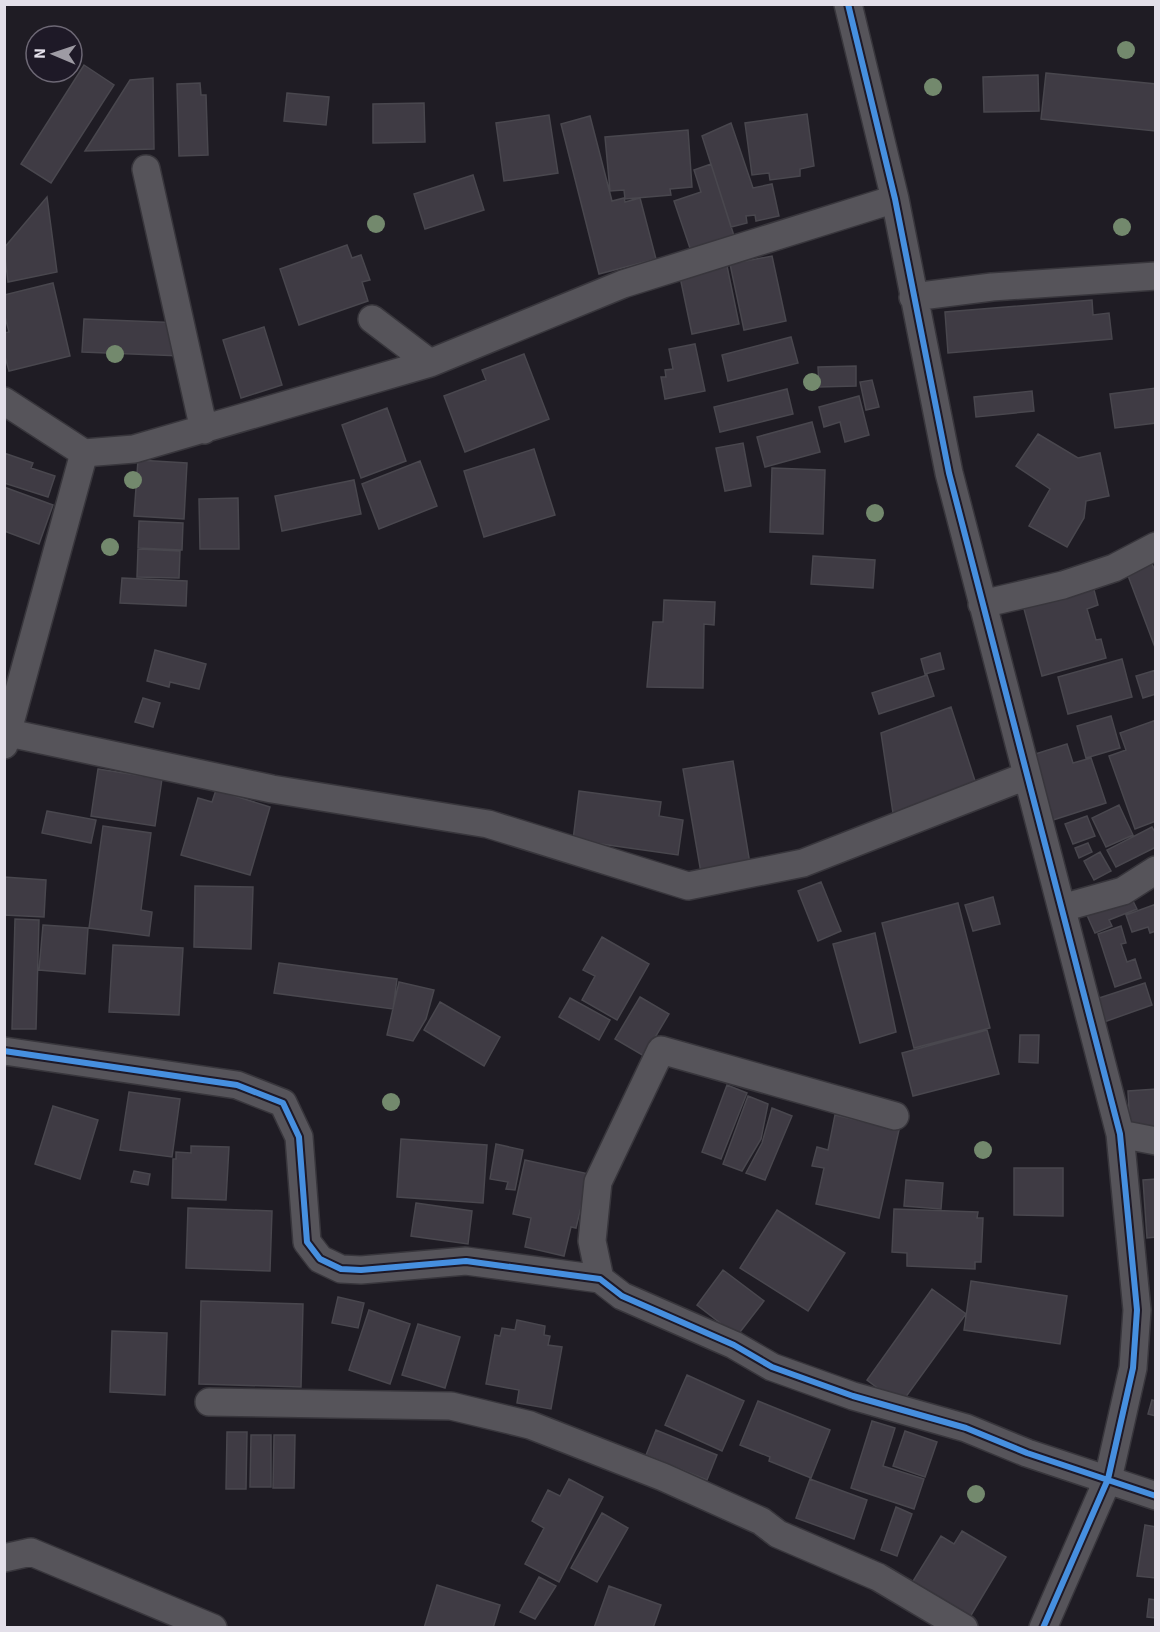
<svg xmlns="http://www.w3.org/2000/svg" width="1160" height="1632" font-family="'Source Sans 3',sans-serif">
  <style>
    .building { fill: #3f3b44; stroke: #49474e; stroke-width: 1.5 }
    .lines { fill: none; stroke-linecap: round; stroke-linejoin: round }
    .minor-casing { stroke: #38363c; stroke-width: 30 }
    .minor { stroke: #56545a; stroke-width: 27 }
    .cycleway-casing { stroke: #1e1927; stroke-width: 10 }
    .cycleway { stroke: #468fdf; stroke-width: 6 }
    .tree { fill: #73896d }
  </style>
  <rect width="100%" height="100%" fill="#1f1c24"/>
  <path class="building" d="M84,65L114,85L51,183L21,164Z
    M1046,73L1156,84L1155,131L1041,119Z
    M1038,75L1039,111L984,112L983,77Z
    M153,78L154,149L85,151L130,80Z
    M200,83L201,95H206L208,155L179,156L177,84Z
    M287,93L329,97L326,125L284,121Z
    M424,103L425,142L373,143V104Z
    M807,114L814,166L800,169V176L770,180L769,173L752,175L745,123Z
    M549,115L558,173L504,181L496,123Z
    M590,116L612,201L624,198L625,202L640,198L656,259L599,274L561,124Z
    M731,123L753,188L772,184L779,216L756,221L755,215L746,216L747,223L731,227L702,136Z
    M688,130L692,187L670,189L671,195L625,199L624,190L610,191L605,137Z
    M711,164L736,242L693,257L674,201L701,192L694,170Z
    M473,175L484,210L425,229L414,194Z
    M47,197L57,272L8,282L4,248Z
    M347,245L352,258L361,255L370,280L362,282L368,301L299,325L280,269Z
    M772,256L786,321L744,330L730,264Z
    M727,266L739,324L692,334L680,277Z
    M53,283L70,356L9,371L4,353V333L9,332L4,313V295Z
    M1092,300L1093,315L1109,313L1112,339L948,353L945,312Z
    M84,319L183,323L182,356L82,352Z
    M264,327L282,385L241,398L223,340Z
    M791,337L798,363L728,381L722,355Z
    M695,344L705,391L665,399L661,377H666L665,370L673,369L669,349Z
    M524,354L549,419L465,452L444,396L486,380L482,370Z
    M856,366V386L819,387L818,367Z
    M872,380L879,407L866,410L860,382Z
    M1156,388V423L1115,428L1110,394Z
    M787,389L793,414L720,432L714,407Z
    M1032,391L1034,411L976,417L974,397Z
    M859,396L869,435L845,442L840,422L824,427L819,407Z
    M387,408L406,461L361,478L342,425Z
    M812,422L820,452L765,467L757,437Z
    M1038,434L1078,458L1100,453L1109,496L1086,501L1084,518L1067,547L1029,526L1050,489L1016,466Z
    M743,443L751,486L725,491L716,448Z
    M534,449L555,515L484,537L464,471Z
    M4,453L33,463L31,468L55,476L48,497L4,483Z
    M138,460L187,463L184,519L134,516Z
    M420,461L437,506L379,529L362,484Z
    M772,468L825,470L823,534L770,532Z
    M354,480L361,514L282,531L275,496Z
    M4,487L53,505L39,544L4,531Z
    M238,498L239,549H200L199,499Z
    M139,521L183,523L182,550L138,548Z
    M138,549L180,551L179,578L137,577Z
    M813,556L875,560L873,588L811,584Z
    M1152,564L1156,573V650L1127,573Z
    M122,578L187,581L186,606L120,603Z
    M1093,586L1098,605L1087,609L1096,640L1101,639L1106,658L1042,676L1023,605Z
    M664,600L715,602L714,625L704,624L703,688L647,687L653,622H663Z
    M155,650L206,664L199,689L170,682L169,687L147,681Z
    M940,653L944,669L925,674L921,659Z
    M1122,659L1132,697L1068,714L1058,677Z
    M1156,670V694L1143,698L1136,676Z
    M927,675L934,696L879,714L872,693Z
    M143,698L160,703L153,727L135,722Z
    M951,707L977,787L893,813L881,733Z
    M1111,716L1120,748L1086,758L1077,726Z
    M1156,720V821L1135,829L1109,756L1126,750L1120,733Z
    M1067,744L1073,763L1091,758L1106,803L1050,821L1029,756Z
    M733,761L750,864L701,873L683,769Z
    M98,769L162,779L155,826L91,816Z
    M216,790L270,807L250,875L181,855L198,798L212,802Z
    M579,791L661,802L659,816L683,820L678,855L573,840Z
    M1119,805L1133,835L1106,847L1092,818Z
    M47,811L96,820L91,843L42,833Z
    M1087,816L1095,836L1073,844L1065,824Z
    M103,826L151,833L141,910L152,912L149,936L89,928Z
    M1152,827L1156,834V847L1116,867L1107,850Z
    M1088,843L1092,852L1079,858L1075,848Z
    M1100,852L1111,871L1094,880L1084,861Z
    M4,877L46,880L44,917L4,915Z
    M821,882L841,931L818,941L798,891Z
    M195,886L253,887L251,949L194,947Z
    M993,897L1000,924L973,931L965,905Z
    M1131,897L1137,909L1109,920L1112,926L1095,933L1086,913Z
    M958,903L990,1028L914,1048L882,923Z
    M1156,904V931L1150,933L1148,927L1132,932L1126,915Z
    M15,919L39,920L36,1029H12Z
    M43,925L88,928L85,974L39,970Z
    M1121,926L1126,943L1121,944L1127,962L1135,959L1141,978L1115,987L1098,934Z
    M875,933L896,1032L860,1043L833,944Z
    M602,937L649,964L617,1020L582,1000L595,976L583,970Z
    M113,945L183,948L179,1015L109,1012Z
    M279,963L397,979L393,1009L274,993Z
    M399,982L434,990L426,1019L413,1041L387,1035Z
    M1145,983L1152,1005L1104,1022L1096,999Z
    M640,997L669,1014L644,1056L615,1039Z
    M570,998L610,1020L599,1040L559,1017Z
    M440,1002L500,1037L484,1066L424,1030Z
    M987,1030L999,1074L913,1096L902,1053Z
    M1020,1035H1039L1038,1063L1019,1062Z
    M727,1085L747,1093L721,1159L702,1152Z
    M1156,1089V1130L1130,1131L1128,1091Z
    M129,1092L180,1099L172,1157L120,1150Z
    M748,1096L768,1104L761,1139L742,1171L723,1164Z
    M53,1106L98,1120L80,1179L35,1164Z
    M772,1108L792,1116L765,1180L746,1173L762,1143Z
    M835,1115L899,1130L879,1218L816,1204L824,1168L812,1166L817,1147L828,1150Z
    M401,1139L487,1145L483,1203L397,1197Z
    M496,1144L523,1150L515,1190L506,1189L508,1182L490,1179Z
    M191,1146L229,1147L226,1200L172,1198L173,1159H176V1152L191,1153Z
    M525,1160L589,1174L576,1228L571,1227L564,1256L525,1247L531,1218L513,1214Z
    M1014,1168H1063V1216L1014,1215Z
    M134,1171L150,1174L148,1185L131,1182Z
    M1156,1179V1237L1147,1238L1143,1180Z
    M906,1180L943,1183L941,1209L904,1206Z
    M416,1203L472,1211L468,1244L411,1236Z
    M188,1208L272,1211L270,1271L186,1268Z
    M894,1209L978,1212L977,1218H983L981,1262H975V1269L907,1266V1253L892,1252Z
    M777,1210L845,1253L808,1311L740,1268Z
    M723,1270L764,1301L737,1336L697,1305Z
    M971,1281L1067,1296L1060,1344L964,1330Z
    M932,1289L966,1314L900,1405L867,1380Z
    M338,1297L364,1303L358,1328L332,1323Z
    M201,1301L303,1304L301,1387L199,1384Z
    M369,1310L410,1324L390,1384L349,1370Z
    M517,1320L545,1326L544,1335L550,1336L548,1345L562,1347L551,1409L517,1403L519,1390L486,1384L495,1335L500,1336L502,1328L515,1330Z
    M418,1324L460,1337L445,1388L402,1375Z
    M112,1331L167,1333L165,1395L110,1392Z
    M687,1375L744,1401L722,1451L665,1425Z
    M1152,1400L1156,1401V1416L1148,1414Z
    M758,1401L830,1430L811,1478L769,1461L770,1457L740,1445Z
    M872,1421L895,1428L883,1466L924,1479L914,1509L851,1488Z
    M656,1430L717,1455L707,1480L646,1455Z
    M905,1431L937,1442L925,1477L893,1466Z
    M227,1432H247L246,1489H226Z
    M251,1435H271V1487H250Z
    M274,1435H295L294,1488H273Z
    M569,1479L603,1497L559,1582L525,1564L544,1528L532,1521L548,1490L560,1496Z
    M810,1479L867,1500L854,1539L796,1518Z
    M896,1507L912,1514L897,1556L881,1550Z
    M602,1513L628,1528L597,1582L571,1568Z
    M1145,1525L1156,1527V1578L1137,1576Z
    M962,1531L1006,1557L967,1622L910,1586L941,1536L954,1544Z
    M539,1577L556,1586L535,1619L520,1612Z
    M437,1585L500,1605L493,1628H424Z
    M609,1586L661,1605L653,1628H594Z
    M1149,1599L1156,1600V1618L1147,1617Z"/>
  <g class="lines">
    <defs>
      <path id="minor" d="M848,4L895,199L949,473L1120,1134L1137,1310L1133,1368L1108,1479L1043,1628
        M146,169L204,430
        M913,297L992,287L1156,276
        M372,319L430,363
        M4,401L84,453L134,449L430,363L623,284L895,199
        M982,604L1063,585L1114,568L1156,546
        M9,733L272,789L488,824L688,886L803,863L1026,776
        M4,745L84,453
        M1062,908L1123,891L1156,870
        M4,1051L237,1085L283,1103L299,1137L307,1242L320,1259L341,1269L361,1270L466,1261L600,1279L622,1296L734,1345L772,1367L853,1396L966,1428L1027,1453L1156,1496
        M1120,1134L1156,1141
        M600,1279L592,1241L598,1182L661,1050L895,1116
        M209,1402L451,1406L530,1425L663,1477L761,1521L778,1534L878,1577L964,1628
        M4,1558L31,1552L213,1628"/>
    </defs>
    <use href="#minor" class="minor-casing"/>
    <use href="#minor" class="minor"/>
    <defs>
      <path id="cycleway" d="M848,4L895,199L949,473L1120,1134L1137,1310L1133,1368L1108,1479L1043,1628
        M4,1051L237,1085L283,1103L299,1137L307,1242L320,1259L341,1269L361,1270L466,1261L600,1279L622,1296L734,1345L772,1367L853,1396L966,1428L1027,1453L1156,1496"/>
    </defs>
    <use href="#cycleway" class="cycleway-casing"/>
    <use href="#cycleway" class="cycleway"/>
  </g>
  <g class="tree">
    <circle cx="1126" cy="50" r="9"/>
    <circle cx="933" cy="87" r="9"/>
    <circle cx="376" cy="224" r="9"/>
    <circle cx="1122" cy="227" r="9"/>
    <circle cx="115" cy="354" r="9"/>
    <circle cx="812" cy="382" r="9"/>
    <circle cx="133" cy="480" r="9"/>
    <circle cx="875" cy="513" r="9"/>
    <circle cx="110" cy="547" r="9"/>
    <circle cx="391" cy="1102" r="9"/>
    <circle cx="983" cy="1150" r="9"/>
    <circle cx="976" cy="1494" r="9"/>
  </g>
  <rect width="1160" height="1632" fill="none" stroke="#e3dfe9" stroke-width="12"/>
  <g transform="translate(54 54) rotate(272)"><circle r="28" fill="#1e1927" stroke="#6d6875" stroke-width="1.5"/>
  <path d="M0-4.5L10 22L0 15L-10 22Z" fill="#9e9ba4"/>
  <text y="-9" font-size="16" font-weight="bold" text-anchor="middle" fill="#e3dfe9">N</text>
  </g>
</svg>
